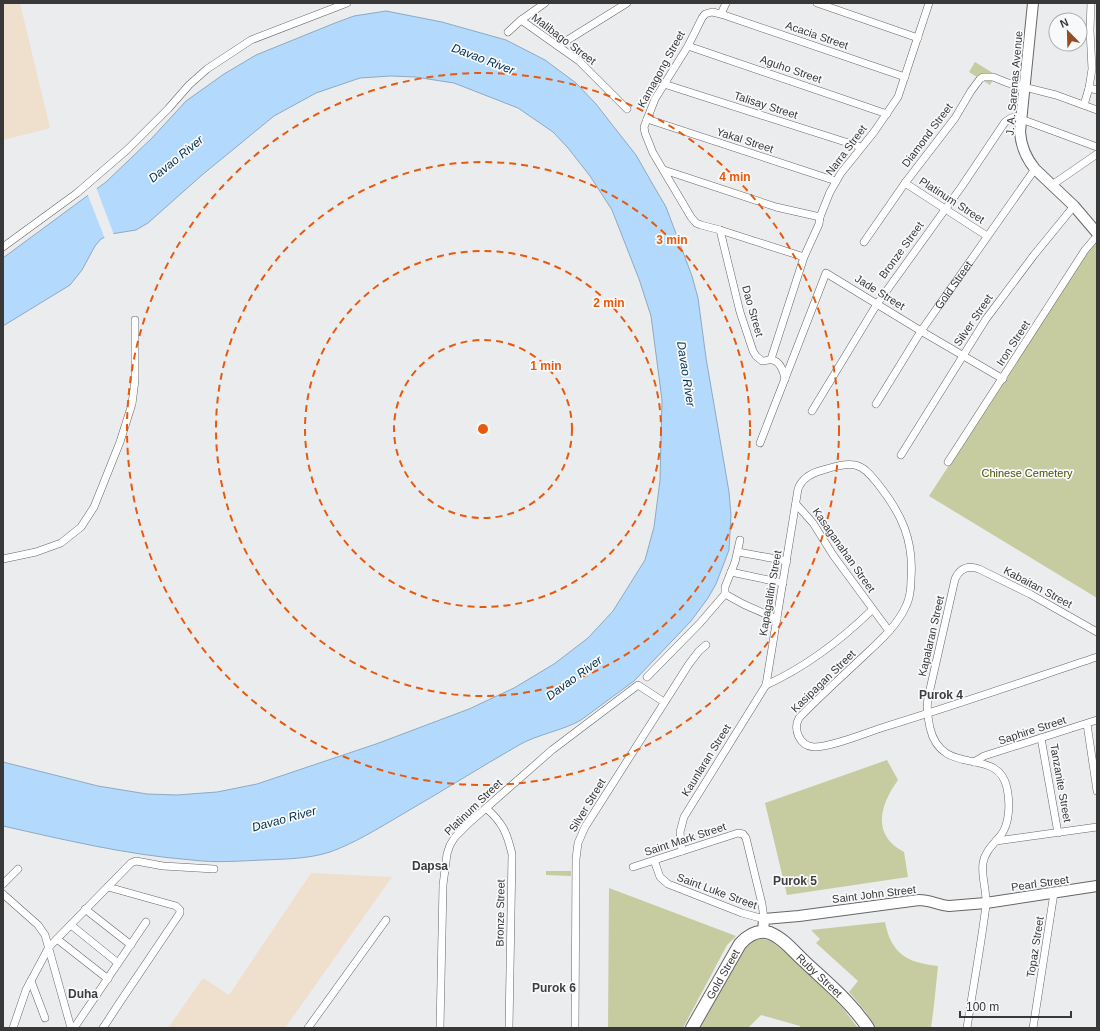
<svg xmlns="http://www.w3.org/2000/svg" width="1100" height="1031" font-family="Helvetica,sans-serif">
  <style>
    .industrial { fill: #efdfcd }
    .green { fill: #c6cca0 }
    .water { fill: #b3dafc; stroke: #8ea9c2 }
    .pier { fill: #ebecee }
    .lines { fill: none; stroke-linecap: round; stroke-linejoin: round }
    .street-casing { stroke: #666668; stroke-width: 8 }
    .secondary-casing { stroke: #666668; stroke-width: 12 }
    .primary-casing { stroke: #666668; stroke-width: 14 }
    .street { stroke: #fff; stroke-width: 7 }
    .secondary { stroke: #fff; stroke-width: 10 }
    .primary { stroke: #fff; stroke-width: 12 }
    .ring { fill: none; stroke: #e8590c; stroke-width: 2; stroke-dasharray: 7 5 }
    .labels { text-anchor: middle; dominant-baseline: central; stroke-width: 3.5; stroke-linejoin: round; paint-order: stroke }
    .street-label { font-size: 11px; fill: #383839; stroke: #f8f9fb }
    .park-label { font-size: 11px; fill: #4d5203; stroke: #f8f9fb }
    .water-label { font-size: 12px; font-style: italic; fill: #023050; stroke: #f8f9fb }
    .neighbourhood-label { font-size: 12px; font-weight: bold; fill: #3e3e40; stroke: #f8f9fb }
    .centre { fill: #e8590c; stroke: #f8f9fb; stroke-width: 2 }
    .ring-label { font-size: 12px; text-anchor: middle; font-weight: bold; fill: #e8590c; stroke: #f8f9fb; stroke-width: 3.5; stroke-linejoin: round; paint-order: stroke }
  </style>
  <rect width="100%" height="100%" fill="#ebecee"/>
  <path class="industrial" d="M3,3H20L50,128L3,140Z
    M311,873L392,877L285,1028H168L203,978L229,995Z"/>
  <path class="green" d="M975,62L996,75L990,85L969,72Z
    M1095,241L1097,244V598L929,496Z
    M887,760L898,780C880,805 871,835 904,852L908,877L787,895L765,803Z
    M546,871H571V876L546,875Z
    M609,888L736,936L727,945L683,1028H608Z
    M885,922C891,954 908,963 938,966L934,1005L931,1028H875L866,1012L849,992L858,981L816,943L820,939L811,930Z
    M759,938L771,941L797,962L842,1007L858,1028H800V1026L761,1015L748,1028H698L742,949L752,941Z"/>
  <path class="water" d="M386,11L442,22L506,40L545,60L576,83L596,104L610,122L636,155L652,183L666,207L692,276L698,298L706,358L729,492L731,515L729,550L716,584L708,598L691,621L634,681L581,720C562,731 538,734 519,745C479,768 441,792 401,815C379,828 355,843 330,852C308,859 286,859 263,860C239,861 215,863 192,860C128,855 65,840 3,826V762L98,786L147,794L177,795L217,792L257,784L376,744L469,709L514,688L554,664L588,638L613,611L645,560L654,527L660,480L662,400L651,316L639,279L612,210L590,176L568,148L553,132L518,108L454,83L415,77L391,76L360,78L316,93L274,116L202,175L148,223L136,230L111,234L101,239L95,246L82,270L70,285L3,326V258L106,182L152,138L186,101L224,74L256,55L335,23L354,16Z"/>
  <path class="pier" d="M96,187L114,235L105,239L87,193Z"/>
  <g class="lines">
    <defs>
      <g id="street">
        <path d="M817,3L918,38"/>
        <path d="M721,14L726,3"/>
        <path d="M521,20L579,61L627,109"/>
        <path d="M508,32L521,20L545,3"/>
        <path d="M558,46L627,3"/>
        <path d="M688,46L887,114"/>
        <path d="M664,84L861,147"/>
        <path d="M1089,88L1097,90"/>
        <path d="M1084,105L1089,88L1092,69L1090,30L1091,3"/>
        <path d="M647,119L836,181"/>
        <path d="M1021,119L1097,147"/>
        <path d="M664,170L776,207L820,217"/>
        <path d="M905,183L987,236"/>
        <path d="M1052,185L1097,154"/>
        <path d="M720,230L740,312L753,351L756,356L762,361C766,361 769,359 772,360C780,361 784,372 785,379"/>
        <path d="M864,242L905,183L955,118L971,91L980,79L983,77H993L1008,83L1056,95L1097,110"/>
        <path d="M3,247L77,193L128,149L168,109L189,85L207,69L251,40L347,3"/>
        <path d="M804,257L720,230L701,225L696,223L691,217L653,153L645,133L644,127L655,99L688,46L702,18L705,14L712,12L721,14L905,77"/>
        <path d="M771,359L804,257L819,224L820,217L830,192L841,173L874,132L898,97L929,3"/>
        <path id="s1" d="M876,404L921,331L1035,169"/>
        <path d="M812,411L877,304L962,186L1005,122L1011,118L1022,115"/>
        <path d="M760,443L826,273L921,331L1003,379"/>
        <path d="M901,455L986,319L1034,255L1074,206"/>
        <path d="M948,462L1085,250L1097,236"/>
        <path d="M796,504L813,523L833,555L889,631"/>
        <path d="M738,552L787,561"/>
        <path d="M3,559L36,552L61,543L81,527L94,507L120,442L132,404L135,380V320"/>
        <path d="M731,572L783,583"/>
        <path d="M725,594L743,604L777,619"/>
        <path d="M647,677L700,623L725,594V587L735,562L740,540"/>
        <path d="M766,685C806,667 841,640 872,610"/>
        <path d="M1087,724L1097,791"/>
        <path d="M1041,738L1058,833"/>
        <path d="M974,762L984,756L1097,720"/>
        <path d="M486,808C503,823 507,833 512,854L509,1028"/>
        <path d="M996,841L1097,827"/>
        <path d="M682,851L680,832L684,817L766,685L798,489C802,478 811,473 823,470C833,467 845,463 855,465C865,467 872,477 878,484C902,514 914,541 911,579C911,588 910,598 906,606C898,624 882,639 868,652C845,674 821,695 799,718C793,729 799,746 814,747C831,747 863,734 881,728C953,706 1025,681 1097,657"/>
        <path d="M633,867L738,833L743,834L746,838L762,904L764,919L742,913L668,884L660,877L654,860"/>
        <path d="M3,884L18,869"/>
        <path d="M3,894L38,925L45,935L71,1028"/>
        <path d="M85,909L131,945"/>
        <path d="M71,925L118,963"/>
        <path d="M57,939L108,979"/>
        <path d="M31,981L45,1018"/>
        <path d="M13,1028L26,990L49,947L131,863L136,861L163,866L214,869"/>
        <path d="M74,1028L146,922"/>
        <path d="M103,1028L120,1002L180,913V910L176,906L108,887"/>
        <path d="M308,1028L386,920"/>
        <path d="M440,1028L443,885L447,854L450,845L455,837L469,823L552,750L638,685L664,702"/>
        <path d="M575,1028L576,859L578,843L585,827L689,664L699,651L706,645"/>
        <path d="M967,1028C973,987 981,946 986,905C987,891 981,877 983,863C985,851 994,844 1001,835C1010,823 1010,802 1007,788C998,745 942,779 930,728C928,717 926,709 928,698L955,579C960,568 968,565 979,569L1030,594L1097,632"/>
        <path d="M1033,1028L1054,893"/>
      </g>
      <path id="secondary" d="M1033,3L1020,132C1021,146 1026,158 1035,169L1074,206L1097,233
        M763,932L764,919L799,916L919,900C930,900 938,905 949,906L986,903L1097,886"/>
      <g id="primary">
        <path id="s2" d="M692,1028L740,944C748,935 758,929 770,933C783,938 794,952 804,961C826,982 851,1002 868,1028"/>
      </g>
    </defs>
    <use href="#street" class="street-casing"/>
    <use href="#secondary" class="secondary-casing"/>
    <use href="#primary" class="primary-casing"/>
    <use href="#street" class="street"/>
    <use href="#secondary" class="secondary"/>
    <use href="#primary" class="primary"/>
  </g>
  <g class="ring">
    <circle cx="483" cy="429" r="89"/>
    <circle cx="483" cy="429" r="178"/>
    <circle cx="483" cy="429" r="267"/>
    <circle cx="483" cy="429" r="356"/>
  </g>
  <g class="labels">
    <g class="street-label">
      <text transform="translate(817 35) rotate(19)">Acacia Street</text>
      <text transform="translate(564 39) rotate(37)">Malibago Street</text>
      <text transform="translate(661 69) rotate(-61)">Kamagong Street</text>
      <text transform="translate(791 69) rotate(19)">Aguho Street</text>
      <text transform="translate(1014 83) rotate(-85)">J. A. Sarenas Avenue</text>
      <text transform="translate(766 105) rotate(18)">Talisay Street</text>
      <text transform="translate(927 135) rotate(-53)">Diamond Street</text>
      <text transform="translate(745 140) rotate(18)">Yakal Street</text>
      <text transform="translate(846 150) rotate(-53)">Narra Street</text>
      <text transform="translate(952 200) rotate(33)">Platinum Street</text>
      <text transform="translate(901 250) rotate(-54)">Bronze Street</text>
      <text stroke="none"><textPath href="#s1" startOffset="142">Gold Street</textPath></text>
      <text transform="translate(880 292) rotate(32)">Jade Street</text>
      <text transform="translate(753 311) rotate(74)">Dao Street</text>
      <text transform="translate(973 320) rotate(-56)">Silver Street</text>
      <text transform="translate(1013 343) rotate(-57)">Iron Street</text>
      <text transform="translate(844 550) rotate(55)">Kasaganahan Street</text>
      <text transform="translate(1038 587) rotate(28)">Kabaitan Street</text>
      <text transform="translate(770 593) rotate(-80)">Kapagalitin Street</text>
      <text transform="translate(931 636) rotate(-77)">Kapalaran Street</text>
      <text transform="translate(823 681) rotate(-44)">Kasipagan Street</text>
      <text transform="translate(1032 730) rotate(-18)">Saphire Street</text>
      <text transform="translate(706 760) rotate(-58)">Kaunlaran Street</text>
      <text transform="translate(1061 783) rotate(80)">Tanzanite Street</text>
      <text transform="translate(587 805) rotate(-59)">Silver Street</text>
      <text transform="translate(473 807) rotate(-44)">Platinum Street</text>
      <text transform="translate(685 839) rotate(-18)">Saint Mark Street</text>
      <text transform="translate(1040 883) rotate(-8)">Pearl Street</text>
      <text transform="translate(717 891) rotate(20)">Saint Luke Street</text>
      <text transform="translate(874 894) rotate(-7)">Saint John Street</text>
      <text transform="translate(500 913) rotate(-89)">Bronze Street</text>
      <text transform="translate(1035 947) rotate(-81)">Topaz Street</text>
      <text stroke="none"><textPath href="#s2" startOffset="62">Gold Street</textPath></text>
      <text stroke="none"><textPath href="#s2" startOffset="196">Ruby Street</textPath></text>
    </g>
    <g class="park-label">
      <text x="1027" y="473">Chinese Cemetery</text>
    </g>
    <g class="water-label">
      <text transform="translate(483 59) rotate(21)">Davao River</text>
      <text transform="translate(176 159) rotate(-39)">Davao River</text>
      <text transform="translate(686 374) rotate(81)">Davao River</text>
      <text transform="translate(574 678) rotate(-36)">Davao River</text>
      <text transform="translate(284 819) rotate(-15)">Davao River</text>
    </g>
    <g class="neighbourhood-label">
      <text x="941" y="695">Purok 4</text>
      <text x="430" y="866">Dapsa</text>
      <text x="795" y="881">Purok 5</text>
      <text x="554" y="988">Purok 6</text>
      <text x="83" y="994">Duha</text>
    </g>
  </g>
  <circle cx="483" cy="429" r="6" class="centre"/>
  <g class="ring-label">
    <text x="735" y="181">4 min</text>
    <text x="672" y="244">3 min</text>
    <text x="609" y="307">2 min</text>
    <text x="546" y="370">1 min</text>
  </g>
  <rect width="1100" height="1031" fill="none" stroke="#383839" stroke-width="8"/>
  <g transform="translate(1068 32) rotate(337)"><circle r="19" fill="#f8f9fb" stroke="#abacad"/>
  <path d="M0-3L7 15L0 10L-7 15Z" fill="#934e24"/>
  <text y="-6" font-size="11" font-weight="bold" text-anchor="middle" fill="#383839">N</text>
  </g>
  <path d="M960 1011v6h111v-6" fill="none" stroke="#383839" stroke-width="2"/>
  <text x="966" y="1011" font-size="12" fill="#383839" stroke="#f8f9fb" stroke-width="3" paint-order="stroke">100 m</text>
</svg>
